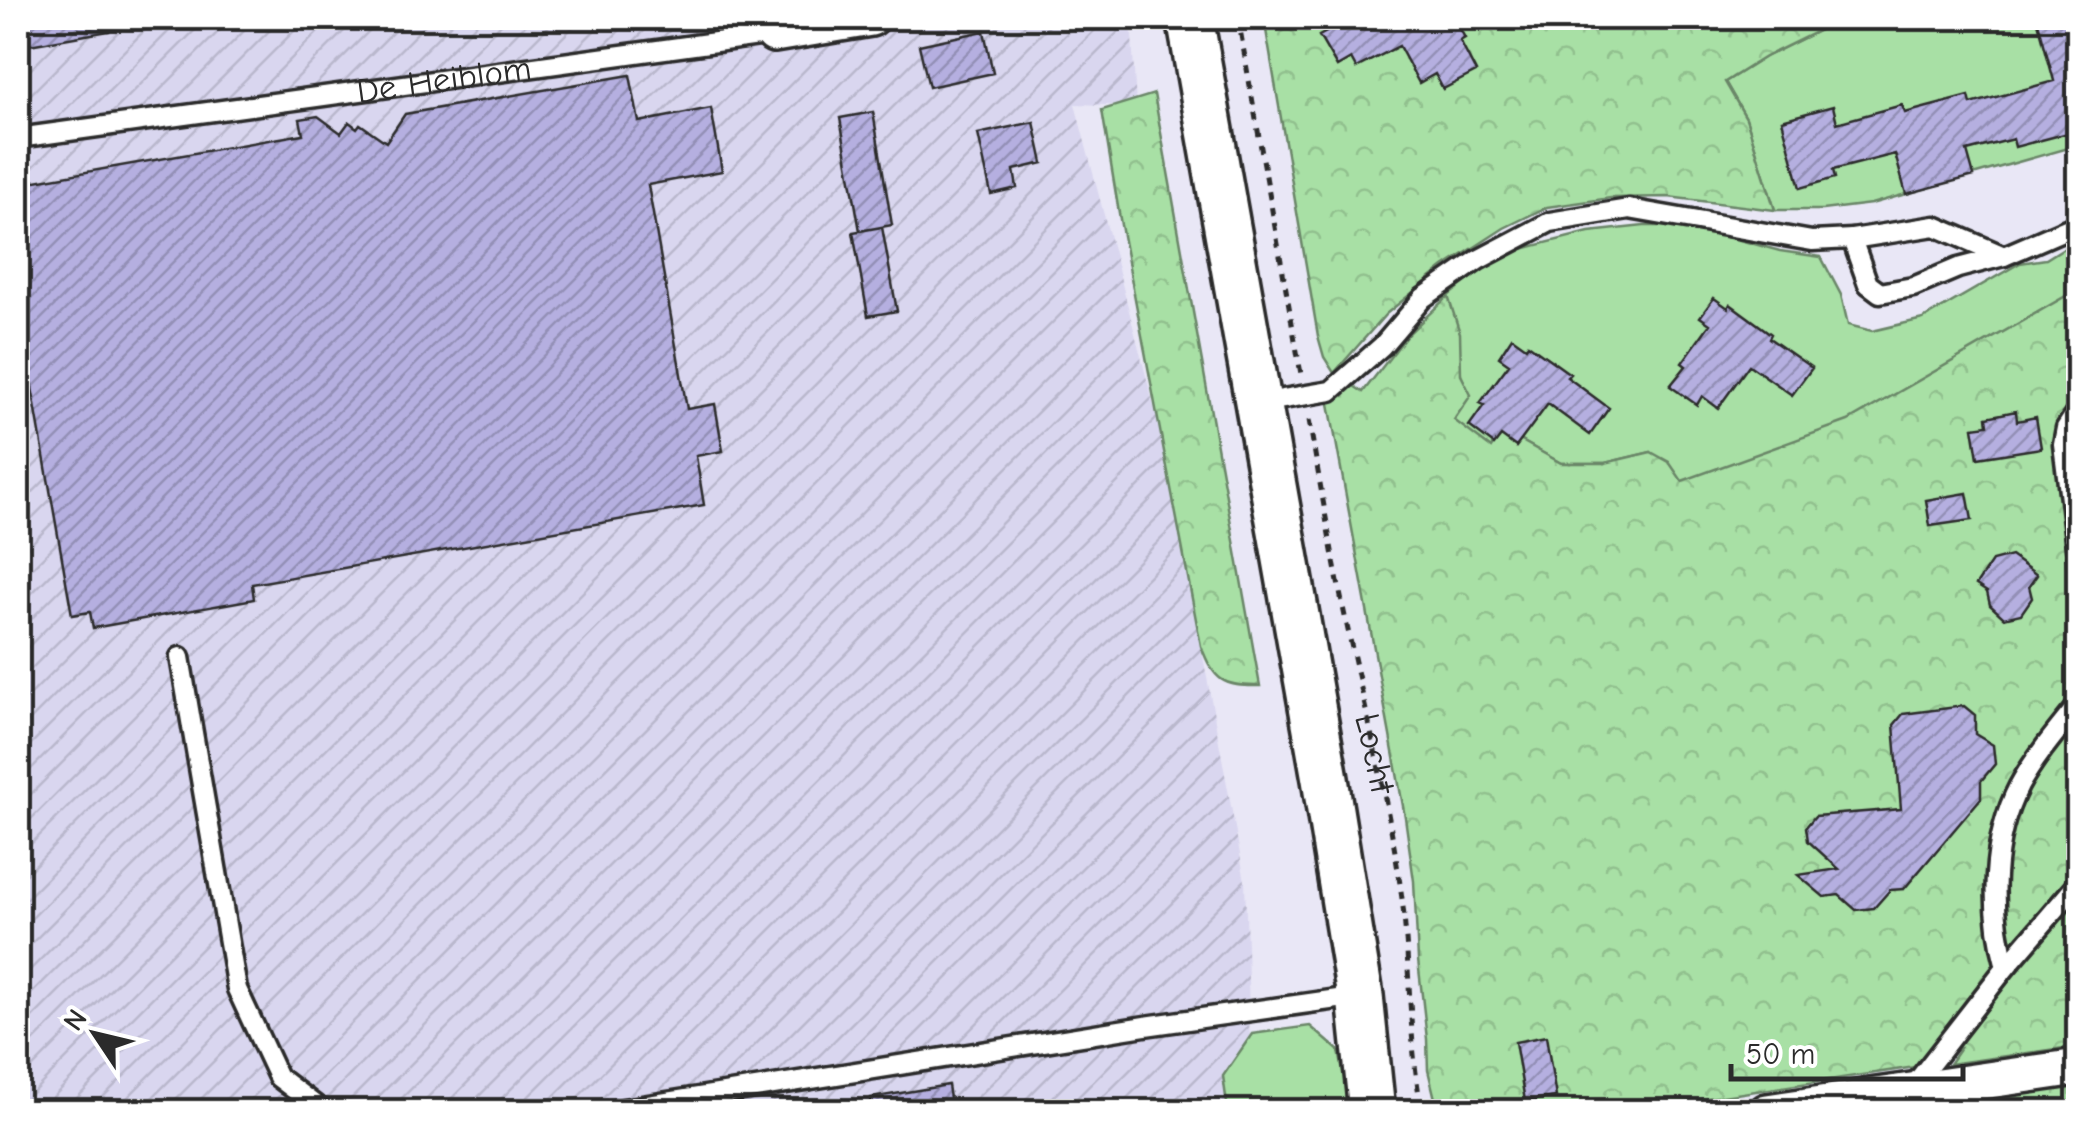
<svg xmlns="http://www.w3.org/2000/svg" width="2096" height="1129" font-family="'Comic Neue',sans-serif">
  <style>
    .industrial { fill: url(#industrial-furrows) }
    .green { fill: #a8e0a5; stroke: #6a8668; stroke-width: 2.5 }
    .forest { fill: url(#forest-crowns); stroke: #6a8668; stroke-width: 2.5 }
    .building { fill: url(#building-hatch); stroke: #2b2b2b; stroke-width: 2.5 }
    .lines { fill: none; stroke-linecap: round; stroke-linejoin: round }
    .service-casing { stroke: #2b2b2b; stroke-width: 25 }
    .minor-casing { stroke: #2b2b2b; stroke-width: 42 }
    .tertiary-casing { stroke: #2b2b2b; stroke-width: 52 }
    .path { stroke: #2b2b2b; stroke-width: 5; stroke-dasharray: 8 8; stroke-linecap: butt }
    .service { stroke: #fff; stroke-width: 18 }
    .minor { stroke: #fff; stroke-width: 35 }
    .tertiary { stroke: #fff; stroke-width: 45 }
    .labels { text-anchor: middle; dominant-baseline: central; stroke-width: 9; stroke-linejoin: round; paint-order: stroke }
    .street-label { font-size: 35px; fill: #2b2b2b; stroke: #fff }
  </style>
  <defs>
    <pattern id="industrial-furrows" width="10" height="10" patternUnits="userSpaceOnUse" patternTransform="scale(2.5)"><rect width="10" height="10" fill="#d9d6ef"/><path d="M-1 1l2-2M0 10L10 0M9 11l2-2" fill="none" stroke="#bab8cd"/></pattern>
    <pattern id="forest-crowns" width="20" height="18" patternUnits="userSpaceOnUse" patternTransform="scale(2.5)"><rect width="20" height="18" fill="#a8e0a5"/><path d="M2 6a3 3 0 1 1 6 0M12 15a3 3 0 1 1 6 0" fill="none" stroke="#91c08e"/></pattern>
    <pattern id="building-hatch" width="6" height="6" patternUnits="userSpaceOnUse" patternTransform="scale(2.5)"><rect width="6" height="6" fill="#b5afe0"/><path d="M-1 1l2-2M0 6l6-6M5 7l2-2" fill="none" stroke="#938fb6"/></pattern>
  </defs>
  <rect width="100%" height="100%" fill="#e9e7f6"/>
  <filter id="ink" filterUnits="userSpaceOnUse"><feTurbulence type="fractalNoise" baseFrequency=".01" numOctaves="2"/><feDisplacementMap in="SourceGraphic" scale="20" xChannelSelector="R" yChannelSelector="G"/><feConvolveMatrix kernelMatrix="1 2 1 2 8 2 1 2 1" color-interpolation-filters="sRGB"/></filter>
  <g filter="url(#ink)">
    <path class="industrial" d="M18,18H1131L1136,106L1075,104L1162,437L1245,881L1252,1111H18Z"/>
    <path class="green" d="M1844,18H2078V145L1871,204L1822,210H1775L1746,118L1725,82L1765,57Z
      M1644,226H1688L1780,251L1821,257L1841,295L1848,325L1872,331L1923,319L2020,263L2046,259L2078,239V351L1692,495L1651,452L1605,463H1561L1502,430L1491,448L1453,420L1470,395L1461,375L1448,296L1502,254L1589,232Z
      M1310,1026L1339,1051L1351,1111H1228L1223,1076L1252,1034Z"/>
    <path class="forest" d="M1264,18H1844L1765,57L1725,82L1746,118L1775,210L1668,197L1611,198L1547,207L1504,228L1444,267L1386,314L1334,373L1324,357L1318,336Z
      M1154,94L1260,686C1222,687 1214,680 1201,646L1121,225L1102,110Z
      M2078,289V1046L1949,1064L1960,1048L1929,1052L1915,1067L1623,1111H1438L1428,1070L1427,1039L1418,960L1414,881L1405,817L1328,398L1346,381L1363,392L1408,334L1448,296L1460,333L1461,375L1471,395L1454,420L1491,448L1502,430L1561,463H1605L1651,452L1669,462L1682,481L1848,421Z
      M2078,1083V1111L1908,1112L1909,1107Z"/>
    <path class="building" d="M18,18H108L109,31L18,47Z
      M1353,18H1454L1465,38L1460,41L1476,72L1443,89L1435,74L1419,83L1399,46L1356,68L1351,59L1337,67L1319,36Z
      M2037,18H2078V141L2070,142L2068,133L2015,147L2013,139L1967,151L1974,176L1906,194L1895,154L1833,170L1835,178L1800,188L1782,120L1833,106L1837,123L1902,105L1905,113L1969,96L1971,104L2054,81Z
      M984,31L993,73L929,87L919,45Z
      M630,75L639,122L711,108L722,171L648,185L687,409L715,404L723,451L696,456L704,505L252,584L254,599L93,628L90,612L72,615L18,308V184L303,134L300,119L318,116L341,133L349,122L357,128L360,124L386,142L405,114Z
      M873,112L892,225L860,231L840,118Z
      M1034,122L1043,163L1014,170L1017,188L991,194L978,134Z
      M882,227L897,311L868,316L853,232Z
      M1714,298L1728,308L1730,304L1771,334L1769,338L1812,368L1792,395L1749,365L1718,408L1702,396L1697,405L1670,386L1686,366L1682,363L1710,324L1700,317Z
      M1512,337L1526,347L1528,344L1570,374L1567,377L1609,408L1590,435L1548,404L1516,447L1501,436L1494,445L1469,426L1484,405L1480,403L1509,364L1499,357Z
      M2016,411L2017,421L2036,417L2041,448L1978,458L1973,427L1988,425L1987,417Z
      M1967,493L1972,520L1930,526L1926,500Z
      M2011,556L2037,575L2029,586L2032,598L2021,614L2004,618L1990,605L1987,592L1976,585L1992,561Z
      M1964,706L1975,715V734L1993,745L1995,764L1981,781V798L1904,889L1890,890L1874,908L1856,910L1839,895L1824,897L1798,875L1839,869L1808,841L1806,827L1815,816L1901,809L1894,725L1903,714Z
      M1546,1036L1556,1097L1525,1101L1515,1042Z
      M948,1085L952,1112H872L871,1098Z"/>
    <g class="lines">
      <defs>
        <g id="service">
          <path id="s2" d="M18,138L774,34"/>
          <path d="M1852,239L1935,226L2004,256"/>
          <path d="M1259,403L1331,391L1382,346L1423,298L1478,260L1550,222L1629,209L1812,241L1852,239L1868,284L1880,293L1913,287L1958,268L2004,256L2078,224"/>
          <path d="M2078,410L2066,428L2063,444L2078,564"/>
          <path d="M180,657L237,989L278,1077L324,1112"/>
          <path d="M2006,967C1990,910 1991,840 2019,786C2035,757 2057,731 2078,705"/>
          <path d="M1911,1089L2006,967L2078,883"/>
          <path d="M604,1112L1145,1026L1359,996"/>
        </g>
        <path id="minor" d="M774,34L871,18
          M1767,1112L2078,1067"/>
        <path id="tertiary" d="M1190,18L1325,779L1360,996L1372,1112"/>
      </defs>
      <use href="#service" class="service-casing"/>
      <use href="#minor" class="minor-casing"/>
      <use href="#tertiary" class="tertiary-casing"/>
      <g class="path">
        <path d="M1238,18L1301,374"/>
        <path id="s1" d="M1309,420C1320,482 1330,545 1343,607C1363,702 1388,796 1401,891C1411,965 1408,1039 1422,1112"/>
      </g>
      <use href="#service" class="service"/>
      <use href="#minor" class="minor"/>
      <use href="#tertiary" class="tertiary"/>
    </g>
  </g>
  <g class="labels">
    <g class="street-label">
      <text stroke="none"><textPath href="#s2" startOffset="430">De Heiblom</textPath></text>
      <text stroke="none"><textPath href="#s1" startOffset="340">Locht</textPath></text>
    </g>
  </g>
  <rect width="2096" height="1129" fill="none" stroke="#fff" stroke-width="60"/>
  <rect x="30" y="30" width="2036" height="1069" fill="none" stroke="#2b2b2b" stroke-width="4" filter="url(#ink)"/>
  <g transform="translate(95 1034) rotate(305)" stroke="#ffffff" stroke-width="8" paint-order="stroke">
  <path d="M0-8L18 38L0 25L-18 38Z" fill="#2b2b2b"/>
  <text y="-15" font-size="28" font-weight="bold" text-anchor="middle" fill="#2b2b2b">N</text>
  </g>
  <path d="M1731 1064v15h232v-15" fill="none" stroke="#2b2b2b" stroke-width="5"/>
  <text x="1746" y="1064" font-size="30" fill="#2b2b2b" stroke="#ffffff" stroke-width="8" paint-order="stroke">50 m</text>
</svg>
